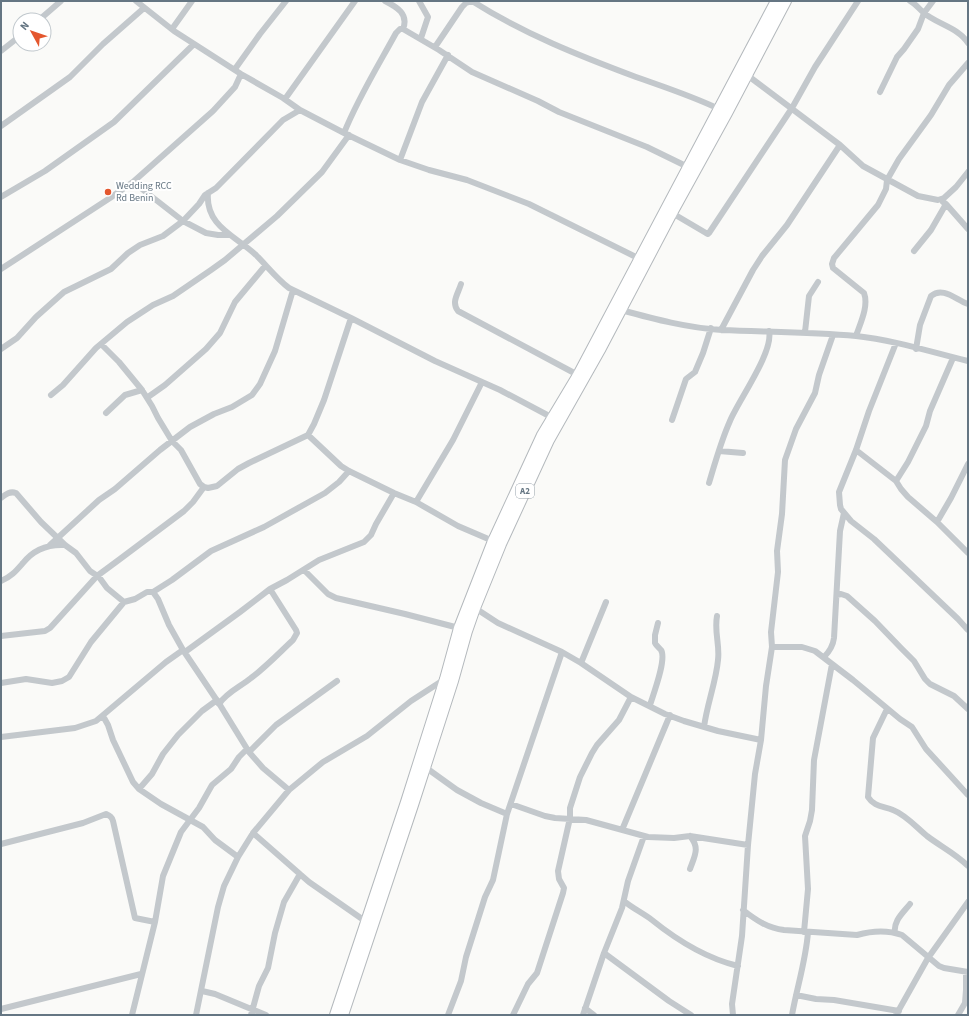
<svg xmlns="http://www.w3.org/2000/svg" width="969" height="1016" font-family="'Source Sans 3',sans-serif">
  <style>
    .lines { fill: none; stroke-linecap: round; stroke-linejoin: round }
    .trunk-casing { stroke: #b4b9bd; stroke-width: 12 }
    .minor { stroke: #c3c8cc; stroke-width: 6 }
    .trunk { stroke: #fff; stroke-width: 10 }
    .poi-dot { fill: #e4572e; stroke: #fff; stroke-width: 1.5 }
    .labels { text-anchor: middle; dominant-baseline: central; stroke-width: 4; stroke-linejoin: round; paint-order: stroke }
    .shield { fill: #fff; stroke: #939fa8; stroke-width: 1 }
    .shield-label { font-size: 9px; font-weight: bold; fill: #657683 }
    .poi-label { font-size: 10px; fill: #657683; stroke: #fff; text-anchor: start }
  </style>
  <rect width="100%" height="100%" fill="#fafaf8"/>
  <g class="lines">
    <defs>
      <path id="trunk" d="M335,1015L406,802L445,679L459,628L493,541L542,435L578,375L776,1
        M343,1015L413,805L453,681L467,631L475,608L501,544L549,440L601,348L672,213L727,113L786,1"/>
    </defs>
    <use href="#trunk" class="trunk-casing"/>
    <path class="minor" d="M136,1L174,31L241,74L283,98L300,110L346,134L400,160L429,170L467,180L529,204L640,259
      M385,1C397,7 409,14 403,29
      M419,1L428,17L421,38
      M910,1C917,5 918,8 924,13C937,24 959,28 968,43
      M39,20L61,1
      M172,29L192,1
      M435,47L462,7L466,3L472,1C524,34 580,56 636,77C664,87 692,96 719,109
      M1,51L20,36
      M235,69L260,34L286,1
      M747,75L840,145L863,166L918,196L938,200L944,198L956,187L968,172
      M880,92L897,57L904,49L918,29L924,13L933,1
      M285,99L355,1
      M1,126L70,77L103,44L144,8
      M344,133C358,98 378,66 396,33L400,29H403L439,50L472,72L538,101L559,112L647,147L688,167
      M400,160L422,102L448,55
      M133,182L183,221L206,233L218,235H229
      M208,193C205,226 236,236 256,255C267,266 277,279 289,288L351,318L435,361L500,390L553,418
      M1,197L45,171L114,122L194,44
      M943,202L946,204L968,229
      M672,213L706,233L708,234L709,233L792,108L815,67L858,1
      M914,251L931,230L946,204
      M1,269L110,198L133,182L213,111L235,87L241,74
      M461,284C458,294 451,302 458,311L578,375
      M621,310C654,319 688,328 722,330C767,332 811,332 856,336C894,340 931,352 968,361
      M721,330L753,270L762,256L787,225L840,145
      M805,332L809,296L818,282
      M856,336C860,324 869,306 864,293L833,268L832,264L834,258L878,205L886,189L887,180L899,159L931,115L949,85L968,63
      M896,343L869,411L856,450L839,492L840,505L841,509L851,521L874,539L958,619L968,630
      M101,344L119,362L142,390
      M1,349L17,338L36,317L64,292L111,269L128,253L140,245L163,236L183,221L199,204L205,195L216,188L283,120L300,110
      M916,349L920,325L931,296C943,286 956,300 968,304
      M51,395L63,385L96,348L127,322L153,305L173,296L211,270L225,260L277,216L322,172L349,135
      M148,397L165,385L206,349L220,333L235,302L265,266
      M106,413L125,395L142,390L152,406L158,418L172,441L181,450L200,484L204,487L208,488L217,486L238,469L249,463L308,435L314,424L324,400L351,318
      M672,420L686,379L695,372L703,353L711,328
      M308,435L341,466L349,471L394,493L416,502L458,526L493,541
      M856,450L896,481L901,489L908,497L937,522L968,553
      M719,451L743,453
      M896,481L908,462L926,426L930,411L953,358
      M709,483C715,463 721,441 730,421C738,401 774,352 769,331
      M1,498C6,494 10,491 16,493L41,522L65,545L76,553L90,571L99,577L107,588L124,602L135,599L147,592H153L172,580L211,551L264,527L325,493L339,482L349,471
      M416,502L453,440L482,382
      M937,522L951,498L968,464
      M50,545L99,500L115,489L160,450L190,427L214,414L232,407L252,395L260,384L275,351L293,290
      M304,570L328,594L336,598L405,614L459,628
      M1,581C11,577 16,571 23,563C34,549 48,544 65,545
      M153,592L158,599L169,625L183,650L220,705L249,752L263,768L289,790
      M837,595L841,594L847,596L875,621L901,648L914,661L925,679L930,684L954,696L968,709
      M475,608L498,623L562,652L581,663L631,697L665,714L684,721L718,731L761,740
      M1,636L45,631L50,628L97,576L120,559L184,511L193,502L204,487
      M772,647H802L815,651L853,680L900,719L912,727L926,749L968,795
      M185,652L240,612L270,589L287,580L319,560L364,542L371,535L376,524L394,493
      M824,657C830,651 833,646 834,638L840,531L844,513
      M581,663L606,602
      M1,683L26,679L52,683L62,681L69,677L91,642L124,602
      M219,704C227,692 240,687 251,678C266,667 279,653 293,640L297,633L296,630L270,589
      M650,705C653,695 667,659 661,650C659,648 656,645 655,643V635L658,623
      M887,709L873,738L868,797C874,807 884,806 893,810C906,815 916,827 927,836C940,846 956,854 968,866
      M103,716L108,725L113,740L133,782L139,789L161,804L203,827L215,840L238,857
      M704,727C707,704 716,682 718,660C720,645 714,632 717,616
      M1,737L75,728L96,721L166,662L183,650
      M249,752L276,725L337,681
      M425,767L457,790L481,803L507,814
      M139,789L152,774L163,754L178,735L202,711L217,700
      M511,804L545,816L555,818L586,820L648,837L674,838L690,836L748,845
      M622,830L670,715
      M253,833L309,882L365,921
      M690,836C700,848 695,855 690,869
      M1,844L83,823L106,814C110,816 112,817 113,821L135,918L155,922
      M624,901C632,908 643,913 652,920C678,941 705,958 738,966
      M743,910C757,921 768,928 784,930L857,935C871,931 888,930 902,935L939,966L944,968L968,972
      M804,932L808,889L805,836L810,821L812,810L814,760L832,664
      M895,933C893,921 903,913 910,904
      M604,953L669,1001L691,1015
      M202,991L215,994L266,1015
      M796,995L816,999L834,1000L899,1011
      M585,1008L594,1015
      M1,1009L141,974
      M132,1015L155,922L163,876L181,832L199,808L212,785L231,769L239,757L247,749
      M196,1015L218,907L224,886L238,857L253,833L289,790L323,762L367,736L411,701L445,679
      M251,1015L259,986L268,968L275,933L284,902L300,874
      M448,1015L461,981L466,957L485,897L493,880L507,814L562,652
      M513,1015L528,984L537,973L563,893L564,888L559,879L558,871L570,818V808L580,777L592,753L597,745L619,720L631,697
      M583,1015L604,953L622,908L628,881L644,836
      M733,1015L732,1004L742,936L748,845L755,774L761,740L766,686L772,647L771,632L778,572L777,551L782,514L785,460L796,429L815,393L819,375L833,335
      M792,1015C797,987 806,960 808,932
      M896,1015L928,958L968,902
      M958,1015L965,1003L966,990V972"/>
    <use href="#trunk" class="trunk"/>
  </g>
  <circle class="poi-dot" cx="108" cy="192" r="4"/>
  <g class="labels">
    <rect class="shield" x="516" y="484" width="18" height="14" rx="3"/>
    <g class="shield-label">
      <text x="525" y="491">A2</text>
    </g>
    <g class="poi-label">
      <text x="116" y="186">Wedding RCC<tspan x="116" dy="12">Rd Benin</tspan></text>
    </g>
  </g>
  <rect width="969" height="1016" fill="none" stroke="#657683" stroke-width="4"/>
  <g transform="translate(32 32) rotate(310)"><circle r="19" fill="#ffffff" stroke="#c1c8cd"/>
  <path d="M0-3L7 15L0 10L-7 15Z" fill="#e4572e"/>
  <text y="-6" font-size="11" font-weight="bold" text-anchor="middle" fill="#657683">N</text>
  </g>
</svg>
